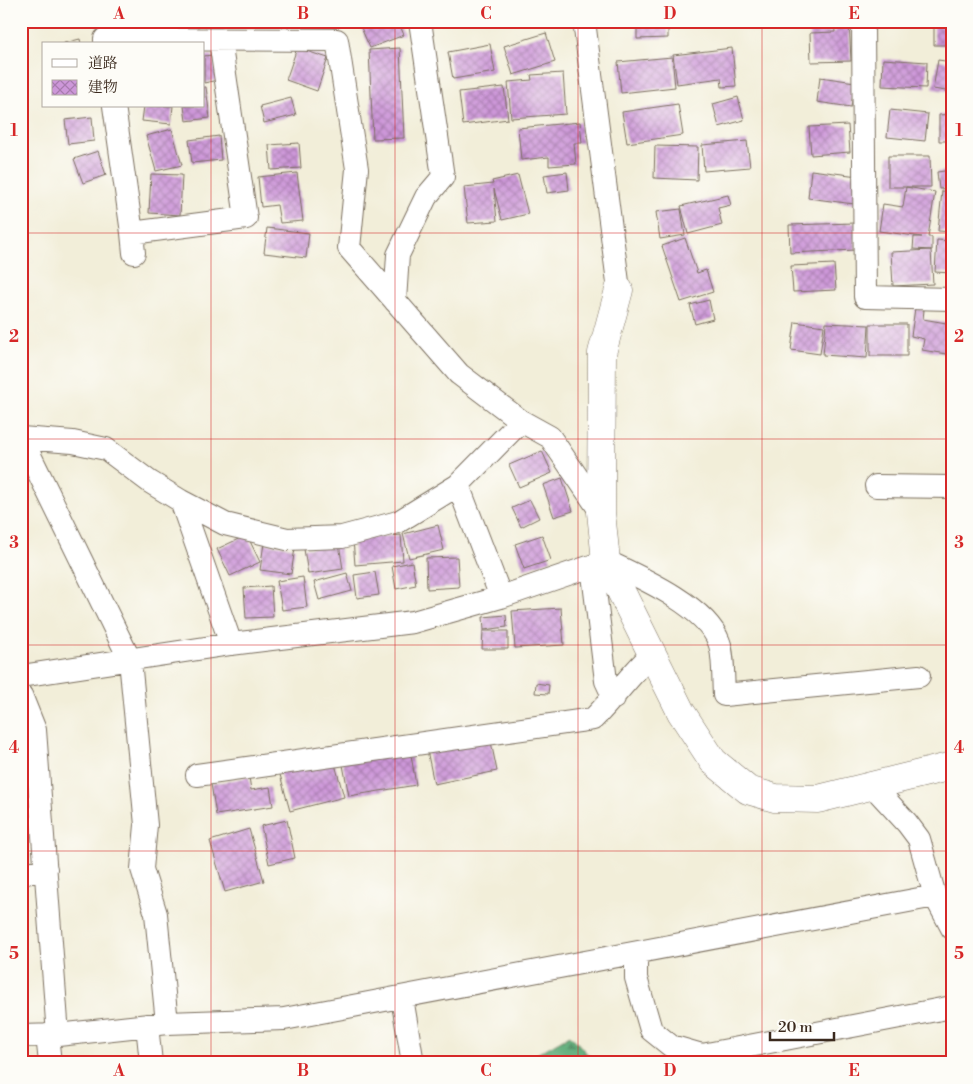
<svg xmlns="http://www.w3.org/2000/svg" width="973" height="1084" font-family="'Libre Bodoni','Noto Serif JP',serif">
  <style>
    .forest { fill: url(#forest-firs); stroke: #4c6b4b }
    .building { fill: url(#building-cross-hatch) }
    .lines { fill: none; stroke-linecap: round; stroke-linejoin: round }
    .minor-casing { stroke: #7b6f5f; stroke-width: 24 }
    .tertiary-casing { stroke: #7b6f5f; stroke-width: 29 }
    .minor { stroke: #fff; stroke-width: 22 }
    .tertiary { stroke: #fff; stroke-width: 28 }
    .grid { fill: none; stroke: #d62828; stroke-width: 1; stroke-opacity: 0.55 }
    .neatline { fill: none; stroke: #d62828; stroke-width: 2 }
    .grid-label { font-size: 16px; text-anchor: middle; font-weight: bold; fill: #d62828 }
  </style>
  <defs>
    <pattern id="forest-firs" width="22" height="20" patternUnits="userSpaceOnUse" patternTransform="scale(1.25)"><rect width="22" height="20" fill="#5dac78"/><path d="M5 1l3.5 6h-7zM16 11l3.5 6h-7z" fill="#4e8c62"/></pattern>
    <pattern id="building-cross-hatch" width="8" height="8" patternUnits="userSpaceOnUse" patternTransform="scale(1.25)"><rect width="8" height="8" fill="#cd97d9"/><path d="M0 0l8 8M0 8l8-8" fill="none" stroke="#a87baf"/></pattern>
  </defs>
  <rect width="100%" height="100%" fill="#fdfcf7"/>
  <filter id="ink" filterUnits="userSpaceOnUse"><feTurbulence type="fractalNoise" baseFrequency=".02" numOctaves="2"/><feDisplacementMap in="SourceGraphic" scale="10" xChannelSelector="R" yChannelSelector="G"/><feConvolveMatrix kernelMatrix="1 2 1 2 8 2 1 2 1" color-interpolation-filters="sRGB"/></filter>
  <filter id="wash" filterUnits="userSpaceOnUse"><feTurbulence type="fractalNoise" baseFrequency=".0096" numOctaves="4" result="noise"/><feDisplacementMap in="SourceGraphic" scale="20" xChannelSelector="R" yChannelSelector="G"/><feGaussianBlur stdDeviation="1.12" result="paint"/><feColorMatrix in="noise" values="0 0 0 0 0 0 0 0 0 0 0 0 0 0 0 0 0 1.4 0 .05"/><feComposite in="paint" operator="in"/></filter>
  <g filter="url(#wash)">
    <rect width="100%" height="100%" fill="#f2eed9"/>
    <path class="forest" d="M570,1035L596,1063H521Z"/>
    <g id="blocks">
      <path class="building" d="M358,21H398L404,35L370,48Z
        M637,21H668V38L637,39Z
        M834,21H849L851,61L811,62L810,33L835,32Z
        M934,21H952V45H934Z
        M546,33L555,62L513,75L504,46Z
        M80,39L81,44H64V43Z
        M490,44L495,72L453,79L448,52Z
        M297,48L328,58L317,91L286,80Z
        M400,48L404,138L373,139L369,50Z
        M732,48L736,86L722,87L721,78L677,84L673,55Z
        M212,55L218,80L204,83V56Z
        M672,57L675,87L621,93L618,62Z
        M883,59L927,62L926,88L882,86Z
        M938,60L952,62V92L933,89Z
        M563,73L566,114L511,118L508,82L532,80L531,75Z
        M820,77L855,82L851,107L817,102Z
        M204,87H206L210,118L186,121L184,106H204Z
        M504,87L508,119L463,125L459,92Z
        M738,97L744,120L719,127L713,104Z
        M291,98L296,115L264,123L260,106Z
        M678,104L683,135L627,143L622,112Z
        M144,106H173L171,124L142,121Z
        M890,110L928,114L925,141L887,137Z
        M952,114V141H939V115Z
        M92,117L94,141L68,144L65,120Z
        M580,122L582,143H574L576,164L549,166V157L521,160L518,128Z
        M848,125L850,152L811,155L809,127Z
        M172,129L182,165L156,171L146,136Z
        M219,136L221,160L192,163L189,140Z
        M747,141L750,167L704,171L702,145Z
        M299,143L301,168L271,170L269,145Z
        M655,146L698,147L697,180L654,178Z
        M98,151L106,175L83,183L74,159Z
        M888,156H930L931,187H888Z
        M811,170L858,176L854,204L808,198Z
        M952,170V188L939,189L937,172Z
        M567,172L569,190L547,193L544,175Z
        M297,173L303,221L280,223L277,205L261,207L258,177Z
        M151,174L182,175L180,215L149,213Z
        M518,175L528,214L502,220L494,189L497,221L468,223L464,187L493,184L492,181Z
        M906,187L935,192L928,237H932V250L913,249L914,237H922L879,231L883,204L903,207Z
        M942,191L952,192V232L938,231Z
        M728,195L731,205L718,208L722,225L688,234L681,206Z
        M681,209L685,235L660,239L656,212Z
        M855,223L856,250L790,253L789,225Z
        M267,228L309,233L306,258L264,253Z
        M685,238L697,273L706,270L713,292L681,302L662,246Z
        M937,240L952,241V273L935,272Z
        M931,250L933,284L893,286L891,252Z
        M834,264L836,290L793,292L791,266Z
        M709,300L713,319L695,324L690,305Z
        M915,308L924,310L923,319L952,324V355L922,350L924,339L911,336Z
        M795,322L824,326L820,354L791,350Z
        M826,323L869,325L867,358L823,355Z
        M870,324H907V356H870Z
        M542,451L552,473L519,487L509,465Z
        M562,478L573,511L554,517L543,485Z
        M530,500L539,518L521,527L512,508Z
        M438,525L444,550L409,558L403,534Z
        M247,535L260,562L230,576L217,549Z
        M401,535L403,561L355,565L353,539Z
        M542,535L551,560L524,569L515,544Z
        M264,543L295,548L291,574L260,570Z
        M339,544L343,569L308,574L304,549Z
        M457,557L459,587L427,589L426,558Z
        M412,562L416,585L396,589L392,566Z
        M375,572L379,595L357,598L354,575Z
        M347,573L352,591L319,600L314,582Z
        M303,577L307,607L282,610L277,581Z
        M271,586L273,617L246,618L244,588Z
        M561,608L564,645L515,648L512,611Z
        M506,615L507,627L484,630L483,617Z
        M483,631H508V649H482Z
        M536,683L549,685L548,694L535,693Z
        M490,737L497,771L434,784L427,750Z
        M410,749L416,785L349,796L342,760Z
        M333,757L344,797L290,811L279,771Z
        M249,777L251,790L270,787L273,806L216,815L211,784Z
        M287,820L295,858L269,864L261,826Z
        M249,829L264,881L225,892L210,841Z"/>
    </g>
  </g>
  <g filter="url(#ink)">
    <use href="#blocks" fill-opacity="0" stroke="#7b6f5f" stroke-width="1"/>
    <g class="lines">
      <defs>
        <path id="minor" d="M584,21L619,290
          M863,21L865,297L952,299
          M105,44V39L337,40L357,169L349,248L459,374L521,421L550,437L601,512
          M114,106L132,233L246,218L220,40
          M132,233L134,253
          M395,301L398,255L426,197L443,177L420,21
          M21,438L73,442L106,449L150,482L181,501L225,524L287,539L342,537L398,522L458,485L521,421
          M22,439L130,660L146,825L142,869L156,914L167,1023
          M458,485L501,597
          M876,486L952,487
          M181,501L231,644
          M592,566L606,681L614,698
          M21,676L231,644L413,622L501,597L606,561C640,577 706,606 719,642C724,654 723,681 724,695L919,676
          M21,695L35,730L58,1035
          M197,775L593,719C613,699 630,675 651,655
          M872,785L907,823L919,839L935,896L952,928
          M21,874L46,869
          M636,953V978L651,1030L671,1046L702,1055L952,1007
          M402,998L413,1063
          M147,1025L151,1063
          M47,1035L50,1063
          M21,1036L58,1035L167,1023L284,1019L935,896"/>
        <path id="tertiary" d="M619,290L602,353L601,512L606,561L681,712L713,761L748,790L775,798L818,799L952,766"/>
      </defs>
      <use href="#minor" class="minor-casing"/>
      <use href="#tertiary" class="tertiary-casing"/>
      <use href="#minor" class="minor"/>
      <use href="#tertiary" class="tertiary"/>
    </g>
  </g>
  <path class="grid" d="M211,21V1063M395,21V1063M578,21V1063M762,21V1063M21,233H952M21,439H952M21,645H952M21,851H952"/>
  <rect width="973" height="1084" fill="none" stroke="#fdfcf7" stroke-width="55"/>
  <rect x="42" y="42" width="162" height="65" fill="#fdfcf7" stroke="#afa8a0"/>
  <rect x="52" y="59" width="25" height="8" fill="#ffffff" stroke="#afa8a0"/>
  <text x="88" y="68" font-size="15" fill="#3b2a1e">道路</text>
  <rect x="52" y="80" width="25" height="15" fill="url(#building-cross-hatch)" stroke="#afa8a0"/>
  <text x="88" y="92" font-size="15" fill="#3b2a1e">建物</text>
  <path d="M770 1032v8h64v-8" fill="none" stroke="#3b2a1e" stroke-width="2.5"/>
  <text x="778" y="1032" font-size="15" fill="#3b2a1e" stroke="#fdfcf7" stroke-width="4" paint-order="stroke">20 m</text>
  <rect x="28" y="28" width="918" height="1028" class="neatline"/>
  <g class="grid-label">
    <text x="119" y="19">A</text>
    <text x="303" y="19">B</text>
    <text x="486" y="19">C</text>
    <text x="670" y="19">D</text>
    <text x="854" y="19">E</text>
    <text x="14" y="136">1</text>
    <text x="959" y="136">1</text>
    <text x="14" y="342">2</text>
    <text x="959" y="342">2</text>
    <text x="14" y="548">3</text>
    <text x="959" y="548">3</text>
    <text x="14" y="753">4</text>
    <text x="959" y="753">4</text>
    <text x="14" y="959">5</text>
    <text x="959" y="959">5</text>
    <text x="119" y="1076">A</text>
    <text x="303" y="1076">B</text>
    <text x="486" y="1076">C</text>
    <text x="670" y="1076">D</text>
    <text x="854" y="1076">E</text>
  </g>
</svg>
